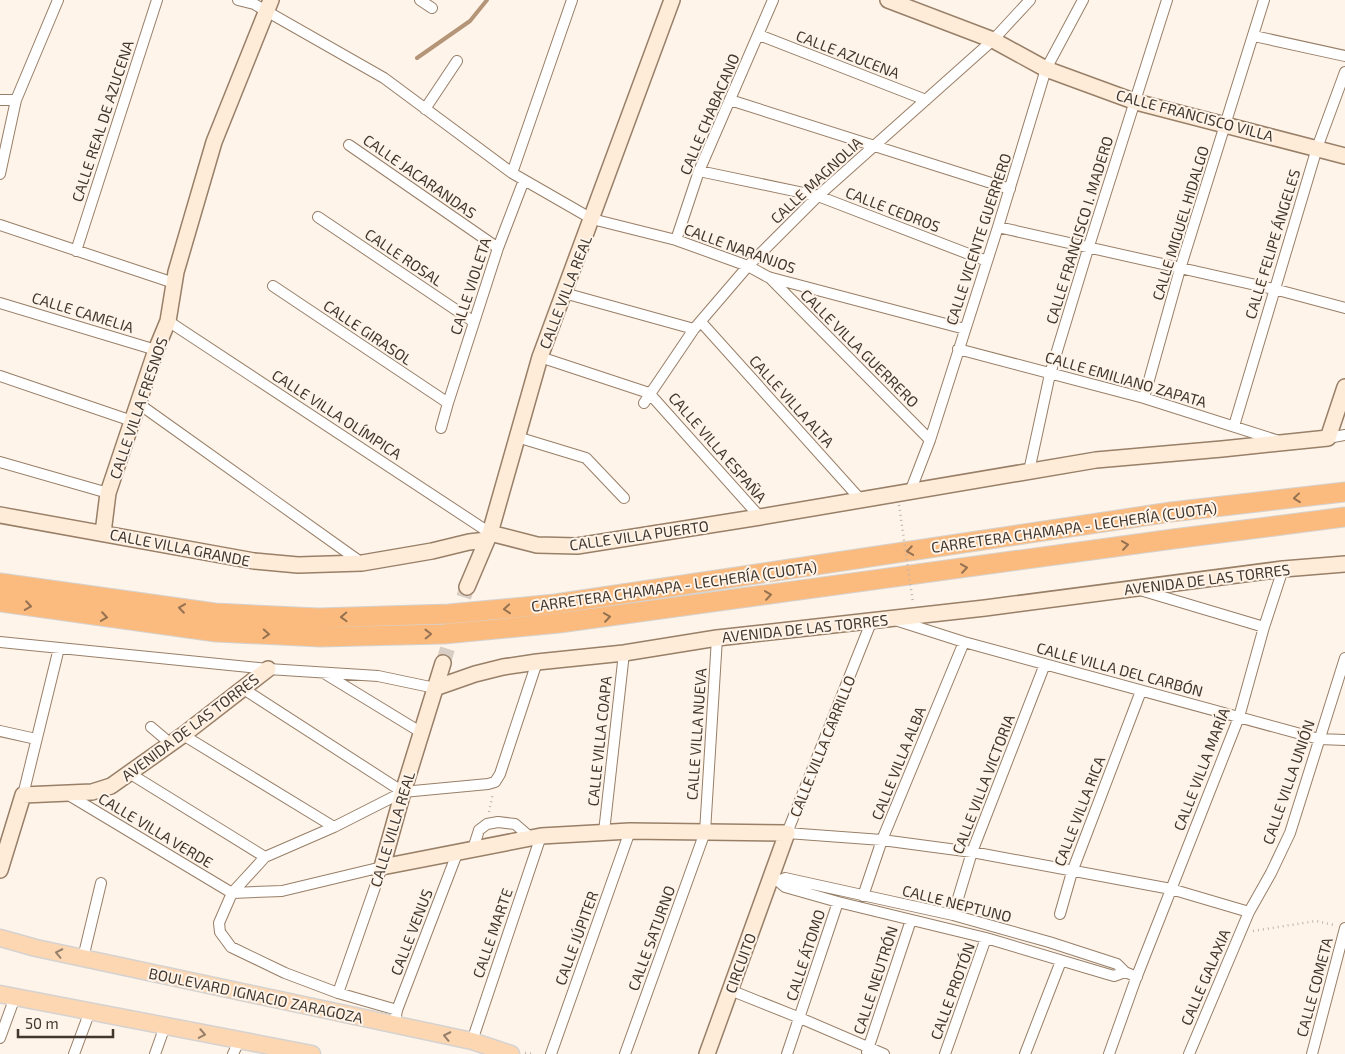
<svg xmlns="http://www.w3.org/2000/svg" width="1345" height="1054" font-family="'Exo 2',sans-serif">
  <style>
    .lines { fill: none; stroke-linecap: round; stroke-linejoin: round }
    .stream { stroke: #b59577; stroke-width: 4 }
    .secondary-tunnel { stroke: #d9cec4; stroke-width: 15; stroke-dasharray: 15 8; stroke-linecap: butt }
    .street-casing { stroke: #987f68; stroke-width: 12 }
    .secondary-casing { stroke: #987f68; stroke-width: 18 }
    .primary-casing { stroke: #d5d3d1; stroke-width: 19 }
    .highway-casing { stroke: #d5d3d1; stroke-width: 21 }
    .path { stroke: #bfb4aa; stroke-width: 2.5; stroke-dasharray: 1 4; stroke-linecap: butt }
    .street { stroke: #fff; stroke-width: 10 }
    .secondary { stroke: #feebd8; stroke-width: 15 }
    .primary { stroke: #fdd6b2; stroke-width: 16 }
    .highway { stroke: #fbbb7e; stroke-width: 19 }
    .path-bridge { stroke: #bfb4aa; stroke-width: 2.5; stroke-dasharray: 1 4; stroke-linecap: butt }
    .oneway { stroke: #957251 }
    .oneway2 { stroke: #967f69 }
    .labels { text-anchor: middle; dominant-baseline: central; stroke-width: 4; stroke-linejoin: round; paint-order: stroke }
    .street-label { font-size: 15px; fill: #42372d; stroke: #fff4ea }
  </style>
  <rect width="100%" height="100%" fill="#fff4ea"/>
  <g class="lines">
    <path class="stream" d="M417,58L470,21L487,0"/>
    <path class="secondary-tunnel" d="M443,663L467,587"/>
    <defs>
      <path id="street" d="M238,0L254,4L384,78L512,173L592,219L676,240L748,266L768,277L965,329
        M420,0L432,8
        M759,35L926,100
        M1254,36L1345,56
        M0,100H16
        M730,100L1010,189
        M425,109L457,61
        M349,145L498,248
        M699,171L818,196L987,261
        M512,173L572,0
        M0,174L16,100L58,0
        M318,217L474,322
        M0,225L174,283
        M998,227L1274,289L1345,308
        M676,240L699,171L773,0
        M76,251L157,0
        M769,277L930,440
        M273,286L448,403
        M564,293L694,329
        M0,303L156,350
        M168,321L490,533
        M701,322L861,500
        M958,349L1144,398L1279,441
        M540,357L649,393L760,517
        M0,376L132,421
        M1144,398L1180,269L1264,0
        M644,403L694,329L748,266L818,196L993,40L1030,0
        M139,404L362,563
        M1234,426L1317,148L1345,72
        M441,428L448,403L498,248L524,180
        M517,437L586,458L624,498
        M1328,438L1345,435
        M0,462L108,493
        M1029,471L1050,374L1088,249L1167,0
        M910,492L930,440L998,227L1046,69L1083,0
        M1140,590L1264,627
        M872,620L787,833L882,840L972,852L1171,889L1249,912
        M895,620L964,642L1319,739L1345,740
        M0,642L268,669L378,676L435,688
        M327,675L422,733
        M242,688L403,792L488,784L495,782L500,774L537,662
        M151,727L171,744
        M0,731L36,739
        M183,735L334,827
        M129,773L265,857
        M67,794L232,893L282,891L382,867
        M23,795L59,648
        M604,832L624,653
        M473,849L479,830L487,824L498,822L515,824L530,837
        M769,881H778L785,878L953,915L1049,942L1117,964L1125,972L1137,977
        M778,881L785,887L838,902L986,938L1107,974L1114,976L1125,972
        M863,896L882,840L964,642
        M1060,914L1072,872L1141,691
        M953,915L972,852L1045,664
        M83,958L101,883
        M730,990L800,1018L884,1054
        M338,993L382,867
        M397,1010L338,993L285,973L231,947L220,932L219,923L232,893L265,857L334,827L403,792
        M396,1016L397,1010L458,851
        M0,1038L15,997
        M472,1041L541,836
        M867,1052L911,920
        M74,1054L90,1011
        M155,1054L165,1026
        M233,1054L239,1041
        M551,1054L630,831
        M625,1054L705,832L717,638
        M787,1054L838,902
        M945,1054L986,938
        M1025,1054L1061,961
        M1109,1054L1135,981L1239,717L1264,627L1283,569
        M1189,1054L1249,912L1271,873L1290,833L1345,658
        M1312,1054L1345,928"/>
      <path id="secondary" d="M888,0L993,40L1046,69L1136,102L1345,156
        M0,515L254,561L298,565L362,563L432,551L469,542L487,540
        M103,533L108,493L156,350L168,321L176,272L214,142L271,0
        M490,533L537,545L577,546L760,517L1096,460L1222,449L1328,438L1345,387
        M467,587L490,533L540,357L672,0
        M443,663L403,792L382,867L541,836L630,831L787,833L707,1054
        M435,688L475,674L503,667L537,662L624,653L717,638L985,608L1283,569L1345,564
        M0,870L23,795L92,792L111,786L183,735L268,669"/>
      <path id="primary" d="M0,938L36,948L472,1041L511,1054
        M0,994L312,1054"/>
      <path id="highway" d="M0,583L215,613L318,618L449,614L555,604L1171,512L1345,492
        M0,602L216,632L320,637L444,634L559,623L1173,539L1345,517"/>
    </defs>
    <use href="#street" class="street-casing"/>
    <use href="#secondary" class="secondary-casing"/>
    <use href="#primary" class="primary-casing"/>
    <use href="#highway" class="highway-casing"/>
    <path class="path" d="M489,812L493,793
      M1253,931L1316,921L1334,925
      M525,1053L534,1054"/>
    <use href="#street" class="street"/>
    <use href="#secondary" class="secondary"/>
    <use href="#primary" class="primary"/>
    <use href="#highway" class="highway"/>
    <path class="path-bridge" d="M899,505L913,603"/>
  </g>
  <defs><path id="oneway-chevron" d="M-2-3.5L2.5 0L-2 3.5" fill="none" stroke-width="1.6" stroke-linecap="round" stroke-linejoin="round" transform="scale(1.25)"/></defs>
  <g class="oneway">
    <use href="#oneway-chevron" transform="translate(1297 498) rotate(174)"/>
    <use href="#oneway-chevron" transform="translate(1125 545) rotate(-8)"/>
    <use href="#oneway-chevron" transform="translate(910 551) rotate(171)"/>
    <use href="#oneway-chevron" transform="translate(964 568) rotate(-8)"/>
    <use href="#oneway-chevron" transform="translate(768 595) rotate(-8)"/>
    <use href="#oneway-chevron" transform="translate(28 606) rotate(9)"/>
    <use href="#oneway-chevron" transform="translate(182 608) rotate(-172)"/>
    <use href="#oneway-chevron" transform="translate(507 609) rotate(175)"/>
    <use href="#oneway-chevron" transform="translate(104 617) rotate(8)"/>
    <use href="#oneway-chevron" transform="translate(344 617) rotate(178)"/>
    <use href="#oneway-chevron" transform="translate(607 617) rotate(-8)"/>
    <use href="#oneway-chevron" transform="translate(266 634) rotate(3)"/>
    <use href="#oneway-chevron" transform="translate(428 634) rotate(-1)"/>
  </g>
  <g class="oneway2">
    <use href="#oneway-chevron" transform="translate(59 953) rotate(-168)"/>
    <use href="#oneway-chevron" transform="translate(202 1034) rotate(11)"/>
    <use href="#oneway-chevron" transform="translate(447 1036) rotate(-168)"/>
  </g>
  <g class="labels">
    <g class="street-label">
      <text transform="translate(848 54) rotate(21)">CALLE AZUCENA</text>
      <text transform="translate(709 114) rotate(-67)">CALLE CHABACANO</text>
      <text transform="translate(1195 115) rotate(15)">CALLE FRANCISCO VILLA</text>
      <text transform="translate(102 121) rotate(-72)">CALLE REAL DE AZUCENA</text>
      <text transform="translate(420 176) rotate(35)">CALLE JACARANDAS</text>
      <text transform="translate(816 180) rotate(-43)">CALLE MAGNOLIA</text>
      <text transform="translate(893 209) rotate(21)">CALLE CEDROS</text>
      <text transform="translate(1180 223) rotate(-73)">CALLE MIGUEL HIDALGO</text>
      <text transform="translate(1079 230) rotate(-73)">CALLE FRANCISCO I. MADERO</text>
      <text transform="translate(978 239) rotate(-72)">CALLE VICENTE GUERRERO</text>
      <text transform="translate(1272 244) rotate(-73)">CALLE FELIPE ÁNGELES</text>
      <text transform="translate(740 248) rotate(20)">CALLE NARANJOS</text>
      <text transform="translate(404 257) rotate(34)">CALLE ROSAL</text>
      <text transform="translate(470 286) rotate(-72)">CALLE VIOLETA</text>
      <text transform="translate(565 292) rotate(-69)">CALLE VILLA REAL</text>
      <text transform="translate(83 312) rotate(17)">CALLE CAMELIA</text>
      <text transform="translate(368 332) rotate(34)">CALLE GIRASOL</text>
      <text transform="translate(860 348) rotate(45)">CALLE VILLA GUERRERO</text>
      <text transform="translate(1126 379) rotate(16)">CALLE EMILIANO ZAPATA</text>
      <text transform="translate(792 401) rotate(48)">CALLE VILLA ALTA</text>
      <text transform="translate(138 408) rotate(-71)">CALLE VILLA FRESNOS</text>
      <text transform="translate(337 414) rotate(33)">CALLE VILLA OLÍMPICA</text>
      <text transform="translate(718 447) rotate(49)">CALLE VILLA ESPAÑA</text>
      <text transform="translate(1074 527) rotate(-8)">CARRETERA CHAMAPA - LECHERÍA (CUOTA)</text>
      <text transform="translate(639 535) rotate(-8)">CALLE VILLA PUERTO</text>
      <text transform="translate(180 547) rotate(11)">CALLE VILLA GRANDE</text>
      <text transform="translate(1207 579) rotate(-7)">AVENIDA DE LAS TORRES</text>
      <text transform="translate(674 586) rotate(-8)">CARRETERA CHAMAPA - LECHERÍA (CUOTA)</text>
      <text transform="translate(805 628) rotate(-6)">AVENIDA DE LAS TORRES</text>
      <text transform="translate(1120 669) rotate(15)">CALLE VILLA DEL CARBÓN</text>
      <text transform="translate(190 727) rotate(-37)">AVENIDA DE LAS TORRES</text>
      <text transform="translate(696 734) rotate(-86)">CALLE VILLA NUEVA</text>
      <text transform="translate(599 741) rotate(-84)">CALLE VILLA COAPA</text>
      <text transform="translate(822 746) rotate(-68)">CALLE VILLA CARRILLO</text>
      <text transform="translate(898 763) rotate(-68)">CALLE VILLA ALBA</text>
      <text transform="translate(1201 769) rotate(-69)">CALLE VILLA MARÍA</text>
      <text transform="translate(1288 782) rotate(-71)">CALLE VILLA UNIÓN</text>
      <text transform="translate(983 784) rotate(-69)">CALLE VILLA VICTORIA</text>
      <text transform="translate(1079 811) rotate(-69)">CALLE VILLA RICA</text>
      <text transform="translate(392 829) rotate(-73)">CALLE VILLA REAL</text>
      <text transform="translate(156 830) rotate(31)">CALLE VILLA VERDE</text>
      <text transform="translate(957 903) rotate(14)">CALLE NEPTUNO</text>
      <text transform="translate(411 932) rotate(-69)">CALLE VENUS</text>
      <text transform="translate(492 933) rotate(-71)">CALLE MARTE</text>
      <text transform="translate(576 938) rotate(-70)">CALLE JÚPITER</text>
      <text transform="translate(651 938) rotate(-70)">CALLE SATURNO</text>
      <text transform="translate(805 955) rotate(-72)">CALLE ÁTOMO</text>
      <text transform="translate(740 963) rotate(-70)">CIRCUITO</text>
      <text transform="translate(1205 977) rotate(-67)">CALLE GALAXIA</text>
      <text transform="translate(875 980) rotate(-72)">CALLE NEUTRÓN</text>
      <text transform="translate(1314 987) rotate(-75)">CALLE COMETA</text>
      <text transform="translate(952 991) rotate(-70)">CALLE PROTÓN</text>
      <text transform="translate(256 995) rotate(12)">BOULEVARD IGNACIO ZARAGOZA</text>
    </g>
  </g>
  <path d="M18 1029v8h95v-8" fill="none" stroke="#42372d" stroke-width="2.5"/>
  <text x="25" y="1029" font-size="15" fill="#42372d" stroke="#fff4ea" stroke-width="4" paint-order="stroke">50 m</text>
</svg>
